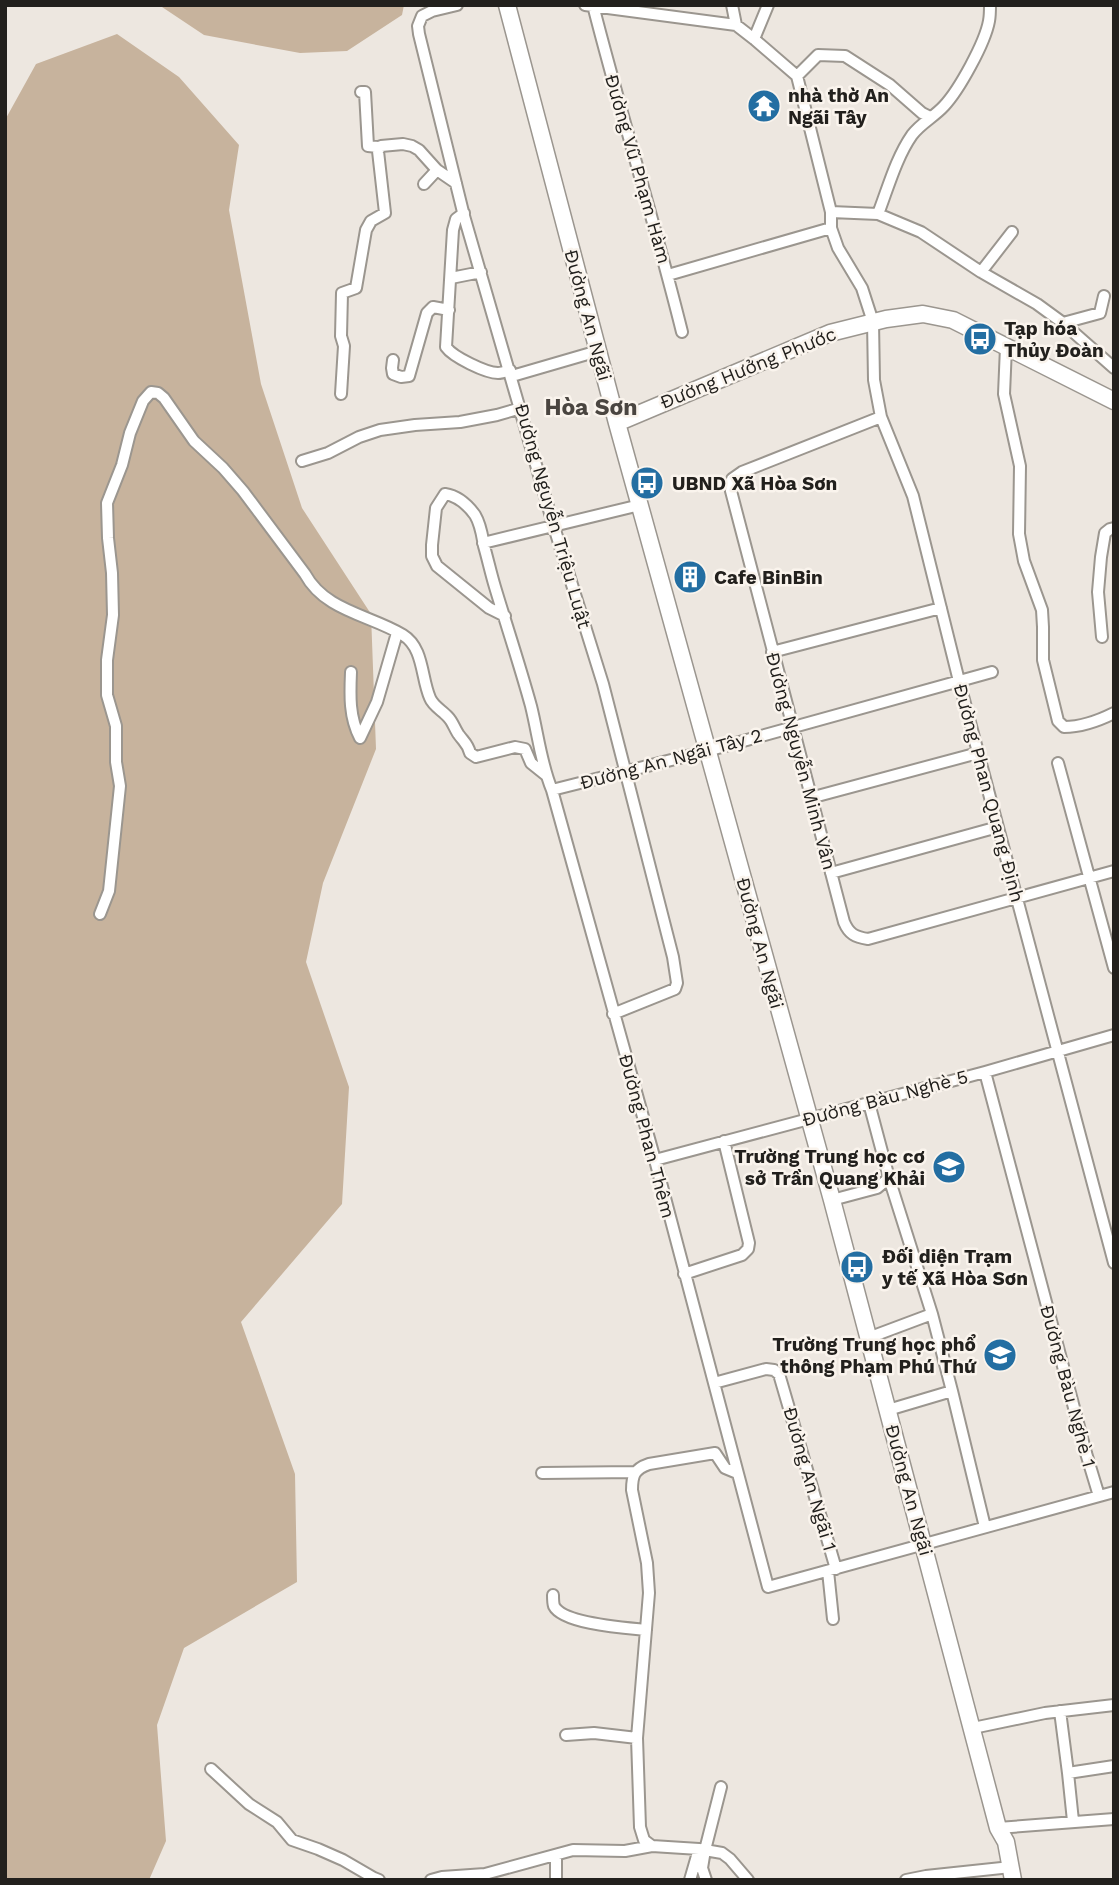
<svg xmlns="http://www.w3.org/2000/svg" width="1119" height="1885" font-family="'Work Sans',sans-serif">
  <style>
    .green { fill: #c7b39d }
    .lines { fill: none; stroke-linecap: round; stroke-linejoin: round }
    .street-casing { stroke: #9b968f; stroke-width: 14 }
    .secondary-casing { stroke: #9b968f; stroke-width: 19 }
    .street { stroke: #fff; stroke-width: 10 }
    .secondary { stroke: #fff; stroke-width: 16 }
    .labels { text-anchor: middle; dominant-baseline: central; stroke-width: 5; stroke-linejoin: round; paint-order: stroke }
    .poi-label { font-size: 19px; font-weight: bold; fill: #22201d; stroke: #faf4ed; text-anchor: start }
    .street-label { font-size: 19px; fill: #22201d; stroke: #faf4ed }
    .quarter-label { font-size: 23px; font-weight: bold; fill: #4a4540; stroke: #faf4ed }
  </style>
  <rect width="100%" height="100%" fill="#ede7e0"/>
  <path class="green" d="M159,5H404L402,15L347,51L300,53L204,35Z
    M117,34L179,77L239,145L229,210L261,384L302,508L371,614L376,749L323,883L306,962L349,1087L342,1204L241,1322L295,1474L297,1582L184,1648L157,1725L166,1841L149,1880H5V120L36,64Z"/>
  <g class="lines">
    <defs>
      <path id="street" d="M457,5L432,11L422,16L418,26L419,34L464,216L554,527L603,684L673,957L677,983L675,989L613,1014
        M585,5L736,25L754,39L797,76L831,212V228L838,248L862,288L873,322L874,380L881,417L913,496L959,681L1114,1263
        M593,5C621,115 655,223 682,332
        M732,5L736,25
        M754,39L768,5
        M797,76L818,55L845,56L890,85L922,113L930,117
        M361,92H365L368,146L378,147V151
        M424,184L437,170
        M831,212L878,214L921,232L981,272L1037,304L1063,323L1114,368
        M464,213L456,219L453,230L446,347C453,357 486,373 498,373C502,373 507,371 510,370
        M878,214C888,188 896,158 912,135C921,123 934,117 944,106C959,90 985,43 989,21C990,16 990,10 990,5
        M981,272L1012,232
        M668,275L831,228
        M451,278L481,272
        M1063,323L1100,313L1104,296
        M1006,347L1004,394L1020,466L1019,534L1024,561L1042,610L1043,627V660L1058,721L1064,727C1082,727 1098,721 1114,713
        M393,360L392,368L393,374L401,377L409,376L427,313L433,307L449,310
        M512,376L598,351
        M341,394L344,346L341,336L342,293L356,288L366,230L371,221L385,213L378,151L381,146L403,144L412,146L419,150L437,170L456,183
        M881,417L742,472L732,479L731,491L844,922C849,934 855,937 868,939L1114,871
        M302,461L328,453L359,437L380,430L415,425L460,422L497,415L521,408
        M483,543L640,505
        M505,616L489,608L437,566L432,556V545L436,508L445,494C458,496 467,504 475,515C481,525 482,535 484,546C488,560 491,574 495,587C507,627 520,666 531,706C538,734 541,764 552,790L655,1160L768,1587L1114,1492
        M1102,637L1098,592L1101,557L1105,533L1110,529L1114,528
        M772,652L941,608
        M351,672C350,695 349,717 360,738L377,702L397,633
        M1058,763L1114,968
        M552,790L707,751L992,672
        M810,798L978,753
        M831,873L998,827
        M100,914L109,891L120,786L116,762V726L107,695V660L113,615L112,573L108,538L107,503L122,465L130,433L143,401L151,392L158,393L164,398L194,441L223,468L243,491L305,574C325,611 370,615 403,635C424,648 421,678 430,698C433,706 443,711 448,717C453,722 455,730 459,735C464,742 468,744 470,753L476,757L515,747L525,749L531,763L546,775
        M985,1072L1086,1453L1099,1496
        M869,1103L889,1178L932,1314L952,1391L888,1410
        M655,1160L985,1072L1114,1035
        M832,1200L877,1188L889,1178
        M684,1274L742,1255L748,1249L749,1243L724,1141
        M868,1338L932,1314
        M714,1383L766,1369L774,1370L779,1374L836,1569
        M952,1391L985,1527
        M542,1473L635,1472
        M828,1571L833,1619
        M553,1595C553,1599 553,1603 554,1606C563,1624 627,1628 646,1630
        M1060,1711L1068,1773L1114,1766
        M973,1728L1045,1713L1114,1705
        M566,1735L594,1733L637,1738
        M211,1769L249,1804L277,1822L292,1840L318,1849L343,1860L374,1878L379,1880
        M1068,1773L1073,1821
        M998,1828L1114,1819
        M652,1846L644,1840L640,1827L637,1738L649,1593L647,1563L632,1490C632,1476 634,1469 649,1464L715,1453L725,1468L737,1473
        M556,1855V1880
        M431,1880L442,1877L485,1874L573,1850L625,1851L652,1846L699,1849L722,1853L730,1859L748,1880
        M690,1880L699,1849
        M706,1880L702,1868L705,1850L721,1787
        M906,1880L926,1876L1011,1867"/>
      <path id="secondary" d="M507,5L617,423L832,1200L998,1828L1006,1842L1013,1880
        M617,423L830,333L886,319L923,314L953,320L1114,401"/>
    </defs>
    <use href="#street" class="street-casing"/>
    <use href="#secondary" class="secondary-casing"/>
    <use href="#street" class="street"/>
    <use href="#secondary" class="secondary"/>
  </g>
  <defs>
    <symbol id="temple-disc" viewBox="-11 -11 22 22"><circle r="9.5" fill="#236ea2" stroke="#faf4ed"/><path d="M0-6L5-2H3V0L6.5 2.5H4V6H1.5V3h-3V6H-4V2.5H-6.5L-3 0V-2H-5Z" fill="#fff"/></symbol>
    <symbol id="bus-disc" viewBox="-11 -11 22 22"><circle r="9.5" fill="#236ea2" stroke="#faf4ed"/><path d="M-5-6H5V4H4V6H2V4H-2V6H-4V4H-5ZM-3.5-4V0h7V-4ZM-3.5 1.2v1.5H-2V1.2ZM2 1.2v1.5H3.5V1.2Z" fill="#fff"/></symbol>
    <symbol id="building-disc" viewBox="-11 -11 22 22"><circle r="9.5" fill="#236ea2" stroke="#faf4ed"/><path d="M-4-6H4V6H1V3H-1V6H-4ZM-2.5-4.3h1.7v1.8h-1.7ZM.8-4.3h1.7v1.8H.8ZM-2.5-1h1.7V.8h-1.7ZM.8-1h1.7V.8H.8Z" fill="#fff"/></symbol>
    <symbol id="school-disc" viewBox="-11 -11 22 22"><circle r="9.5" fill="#236ea2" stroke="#faf4ed"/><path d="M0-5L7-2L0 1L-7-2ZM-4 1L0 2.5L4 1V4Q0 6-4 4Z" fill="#fff"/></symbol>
  </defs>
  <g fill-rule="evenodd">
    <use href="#temple-disc" x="745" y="87" width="38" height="38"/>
    <use href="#bus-disc" x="961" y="320" width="38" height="38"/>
    <use href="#bus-disc" x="628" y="464" width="38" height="38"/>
    <use href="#building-disc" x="671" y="558" width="38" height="38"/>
    <use href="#school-disc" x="930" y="1148" width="38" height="38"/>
    <use href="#bus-disc" x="838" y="1248" width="38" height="38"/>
    <use href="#school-disc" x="981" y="1336" width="38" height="38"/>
  </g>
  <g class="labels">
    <g class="poi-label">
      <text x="788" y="95">nhà thờ An<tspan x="788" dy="22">Ngãi Tây</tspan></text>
      <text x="1004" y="328">Tạp hóa<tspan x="1004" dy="22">Thủy Đoàn</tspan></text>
      <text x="672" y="483">UBND Xã Hòa Sơn</text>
      <text x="714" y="577">Cafe BinBin</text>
      <text x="925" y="1156" text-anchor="end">Trường Trung học cơ<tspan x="925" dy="22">sở Trần Quang Khải</tspan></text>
      <text x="882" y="1256">Đối diện Trạm<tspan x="882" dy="22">y tế Xã Hòa Sơn</tspan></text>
      <text x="976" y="1344" text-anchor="end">Trường Trung học phổ<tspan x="976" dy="22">thông Phạm Phú Thứ</tspan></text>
    </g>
    <g class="street-label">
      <text transform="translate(638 169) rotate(74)">Đường Vũ Phạm Hàm</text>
      <text transform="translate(588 315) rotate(75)">Đường An Ngãi</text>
      <text transform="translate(748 368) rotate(-22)">Đường Hưởng Phước</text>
      <text transform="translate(553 516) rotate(74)">Đường Nguyễn Triệu Luật</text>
      <text transform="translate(671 759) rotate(-15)">Đường An Ngãi Tây 2</text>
      <text transform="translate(801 761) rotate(75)">Đường Nguyễn Minh Vân</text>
      <text transform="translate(989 793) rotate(75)">Đường Phan Quang Định</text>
      <text transform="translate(760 943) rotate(75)">Đường An Ngãi</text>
      <text transform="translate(885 1098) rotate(-15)">Đường Bàu Nghè 5</text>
      <text transform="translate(647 1136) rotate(75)">Đường Phan Thêm</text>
      <text transform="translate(1068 1386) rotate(75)">Đường Bàu Nghè 1</text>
      <text transform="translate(810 1479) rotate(74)">Đường An Ngãi 1</text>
      <text transform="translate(909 1490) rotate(75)">Đường An Ngãi</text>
    </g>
    <g class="quarter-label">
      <text x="591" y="407">Hòa Sơn</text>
    </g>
  </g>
  <rect width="1119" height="1885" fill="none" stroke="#22201d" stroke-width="14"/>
</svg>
